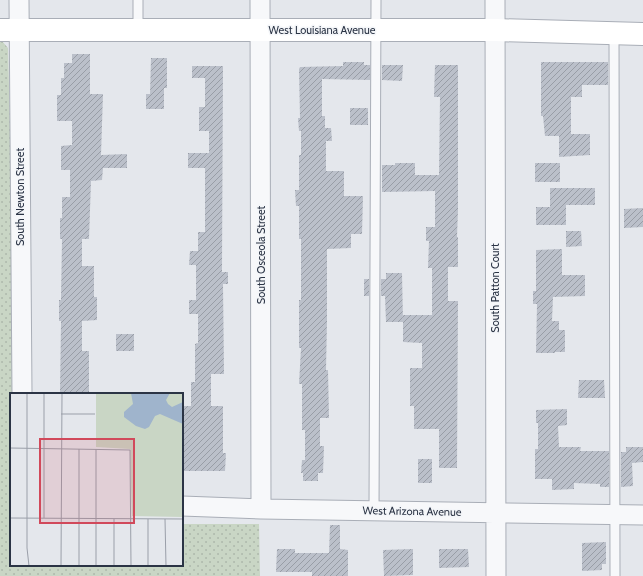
<svg xmlns="http://www.w3.org/2000/svg" width="643" height="576" font-family="Cabin,sans-serif">
  <style>
    .park { fill: url(#park-dots) }
    .building { fill: url(#building-hatch) }
    .lines { fill: none; stroke-linecap: round; stroke-linejoin: round }
    .lane-casing { stroke: #a9aeb7; stroke-width: 11 }
    .street-casing { stroke: #a9aeb7; stroke-width: 21 }
    .secondary-casing { stroke: #a9aeb7; stroke-width: 24 }
    .lane { stroke: #f7f8fa; stroke-width: 9 }
    .street { stroke: #f7f8fa; stroke-width: 19 }
    .secondary { stroke: #fff; stroke-width: 22 }
    .labels { text-anchor: middle; dominant-baseline: central; stroke-width: 3; stroke-linejoin: round; paint-order: stroke }
    .street-label { font-size: 11px; fill: #2b3445; stroke: #f4f6f9 }
    .inset-road { fill: none; stroke: #9a9fa9; stroke-width: 1 }
    .view { fill: #d1495b; fill-opacity: 0.15; stroke: #d1495b; stroke-width: 2 }
    .inset-edge { fill: none; stroke: #2b3445; stroke-width: 2 }
  </style>
  <defs>
    <pattern id="park-dots" width="8" height="8" patternUnits="userSpaceOnUse"><rect width="8" height="8" fill="#c9d6c5"/><path d="M2 2h.1M6 6h.1" fill="none" stroke="#adb8ab" stroke-width="1.8" stroke-linecap="round"/></pattern>
    <pattern id="building-hatch" width="6" height="6" patternUnits="userSpaceOnUse"><rect width="6" height="6" fill="#bbc0ca"/><path d="M-1 1l2-2M0 6l6-6M5 7l2-2" fill="none" stroke="#989da6"/></pattern>
  </defs>
  <rect width="100%" height="100%" fill="#e4e7ec"/>
  <path class="park" d="M0,41H2L8,48L11,165L13,394H11V565H182V524H259L260,576H0Z"/>
  <path class="building" d="M72,54H90V94H103L101,155L127,154V168H103L102,180L91,181L89,239H82V266H94V297H97V320L82,321V351H89V394H60L61,321H59V300H61L62,239H60V218H62V197H70V170H61V146L72,145V121H57V95H61V78H64V63H72Z
    M151,58H167V88H164V109H146V94H150Z
    M343,62H364V65H370V80L322,79V116H325V128H331L332,141H326V171H344V196H363L362,234H351V248L327,249V321L326,370H328L329,418H320V446H324L323,473H318V481H303V473H301L302,460H305V430H302V384H299L301,348H299V300H301V239H299V206H296L295,190H299V155H301V131H299L298,118H300L299,69L300,67L343,66Z
    M541,62H608V85H582V97H571V134H590V155L559,157V136H545L543,116H541Z
    M382,65H403L402,81L382,80Z
    M435,65H458V210L457,237H458V267H448V301H458L457,468H439V429H414V406H410V368H422V343L403,342V315H432V268H428L429,241H426V227H435V191L382,192V165H395V163H415V175H439L440,97H434Z
    M192,66H223L222,272H228V284H223L224,374H211V406H223V453H226L225,471H182V406H191V382H195V344L198,343V314H189V300H196V265H189L190,251H198V232H205V168H188V153H209V131H199V107H205V78H192Z
    M350,108H368V125H350Z
    M535,163H560V182H535Z
    M550,188H595V205H566V225H536V207H550Z
    M643,208V227L624,228V209Z
    M566,231H581L582,246L566,247Z
    M562,249V275H585V296L553,297L552,321H559V330H565V352H555V353H536L537,304H533V291H536V250Z
    M386,273H402L403,322H386L385,296H381V279H386Z
    M364,279H369V296H364Z
    M116,334H134V351H116Z
    M579,380H604L605,398H578Z
    M567,409V425L558,426L559,447H581L580,451H609V487H600V484L574,483V489L552,490V479H535V449H538V423H536V410Z
    M626,447H643V462L632,463L633,486L621,487V452H626Z
    M418,459H432V483H418Z
    M330,525H340V549L348,550V576H312V572H276L277,549H295V553H329Z
    M606,542V564H602V570L582,571V543Z
    M413,549V575L384,576L383,550Z
    M439,549H468L469,567L439,568Z"/>
  <g class="lines">
    <defs>
      <path id="lane" d="M138,0V30
        M614,33L615,576
        M374,511L376,0"/>
      <path id="street" d="M19,0L22,394
        M260,0L261,509
        M495,0L496,576
        M182,506L261,509L643,515"/>
      <path id="secondary" d="M0,30H495L643,34"/>
    </defs>
    <use href="#lane" class="lane-casing"/>
    <use href="#street" class="street-casing"/>
    <use href="#secondary" class="secondary-casing"/>
    <use href="#lane" class="lane"/>
    <use href="#street" class="street"/>
    <use href="#secondary" class="secondary"/>
  </g>
  <g class="labels">
    <g class="street-label">
      <text x="322" y="30">West Louisiana Avenue</text>
      <text transform="translate(20 197) rotate(-90)">South Newton Street</text>
      <text transform="translate(261 255) rotate(-90)">South Osceola Street</text>
      <text transform="translate(495 288) rotate(-90)">South Patton Court</text>
      <text transform="translate(412 511) rotate(1)">West Arizona Avenue</text>
    </g>
  </g>
  <g transform="translate(10 393)">
    <rect width="173" height="173" fill="#e4e7ec"/>
    <path d="M86,0H173V124L122,123L120,56L86,54Z" fill="#c9d6c5"/>
    <path d="M121,0H160L156,7L158,11L162,14L173,9V31L150,21L145,23L139,34L135,36L126,33L114,24V19L123,11Z" fill="#9fb4cc"/>
    <path class="inset-road" d="M17,0V155L19,173M34,0V125M51,21H85M0,55L120,57L121,173M86,56V173M0,125L173,126M104,126V173M138,126V173M155,126L156,173M173,126V173M51,173L52,0M69,173V56"/>
    <path class="view" d="M30,46H124V130H30Z"/>
    <rect width="173" height="173" class="inset-edge"/>
  </g>
</svg>
